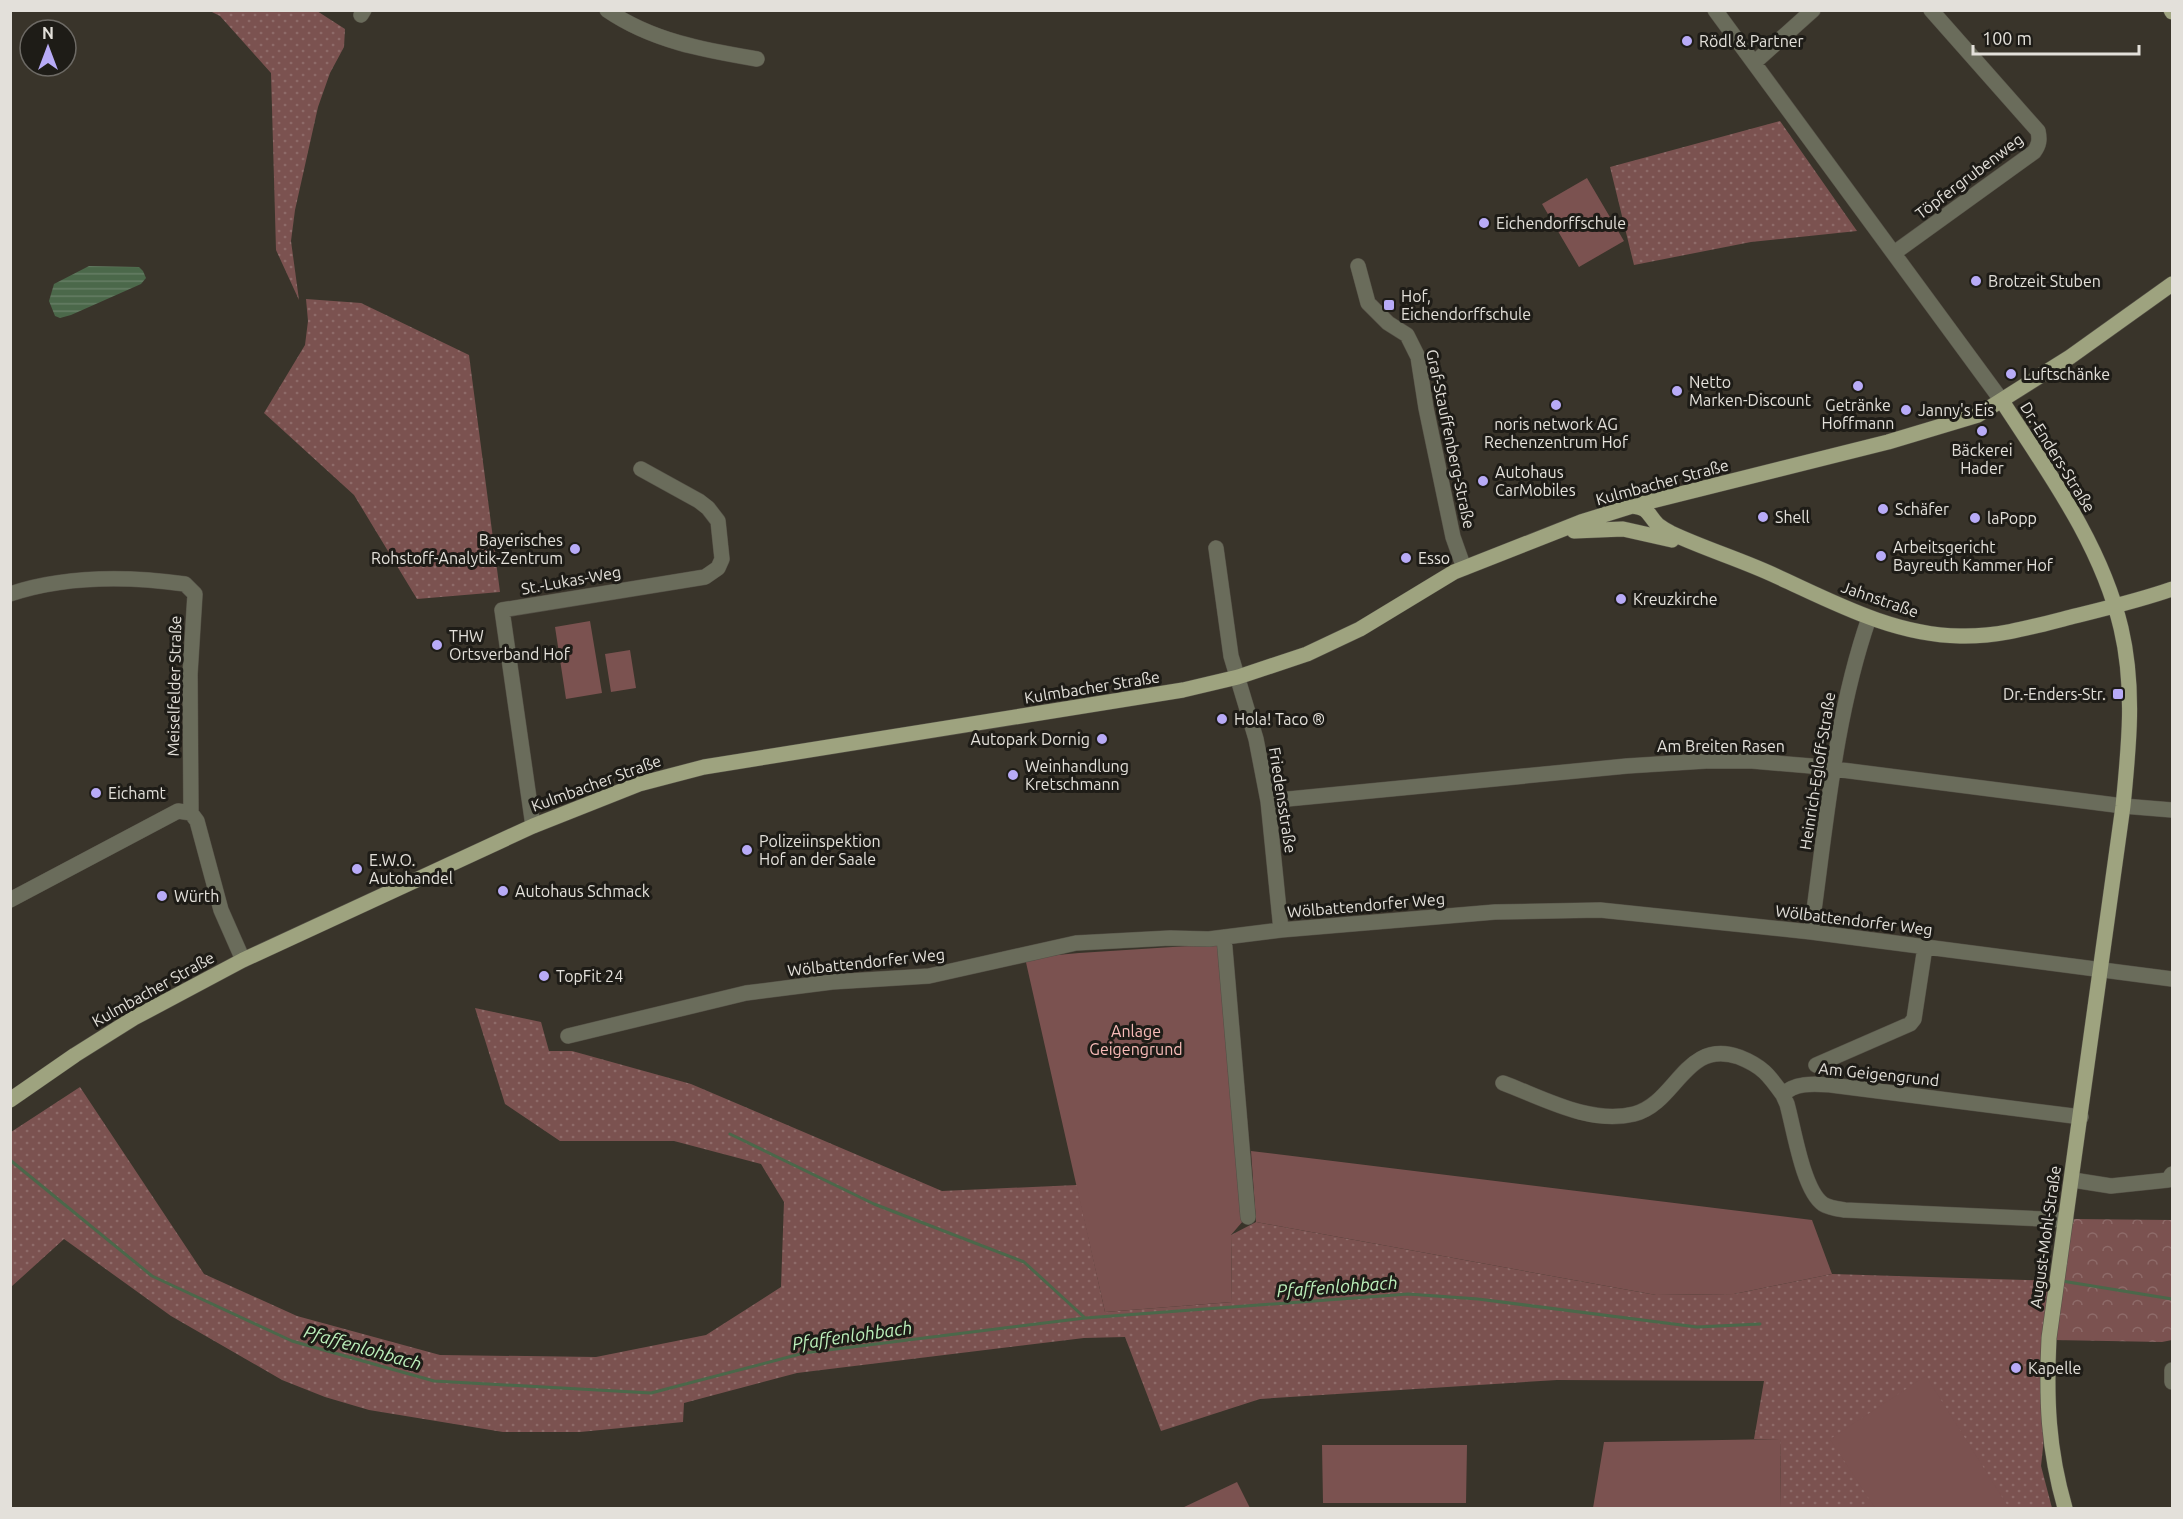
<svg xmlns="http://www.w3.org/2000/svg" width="2183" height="1519" font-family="Ubuntu,sans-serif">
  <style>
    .grass { fill: url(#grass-dots) }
    .park { fill: url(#park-crowns) }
    .garden { fill: #7b5250 }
    .water { fill: url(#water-rules) }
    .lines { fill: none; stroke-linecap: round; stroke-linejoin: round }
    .stream { stroke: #4b684a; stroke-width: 3 }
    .minor-casing { stroke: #545046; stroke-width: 16 }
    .major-casing { stroke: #545046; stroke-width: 16 }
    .minor { stroke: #6a6c5b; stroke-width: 15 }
    .major { stroke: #9ea37f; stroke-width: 15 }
    .poi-dot { fill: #b8abf7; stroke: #1e1c17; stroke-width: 2 }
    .labels { text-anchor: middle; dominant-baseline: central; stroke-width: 6; stroke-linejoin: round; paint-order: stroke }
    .poi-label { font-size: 16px; fill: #e3e0da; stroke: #1e1c17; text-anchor: start }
    .street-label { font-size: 16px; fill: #e3e0da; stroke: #1e1c17 }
    .park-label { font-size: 16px; fill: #f9bcb9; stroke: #1e1c17 }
    .water-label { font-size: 18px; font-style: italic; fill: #bcf0bb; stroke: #1e1c17 }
  </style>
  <defs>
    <pattern id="grass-dots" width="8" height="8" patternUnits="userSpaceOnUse" patternTransform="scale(1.5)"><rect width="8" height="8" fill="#7b5250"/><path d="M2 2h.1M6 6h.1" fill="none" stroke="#8e6b69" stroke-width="1.8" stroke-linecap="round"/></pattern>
    <pattern id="park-crowns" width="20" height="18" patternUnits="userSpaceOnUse" patternTransform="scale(1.5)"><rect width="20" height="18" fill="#7b5250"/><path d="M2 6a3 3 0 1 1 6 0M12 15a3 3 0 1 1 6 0" fill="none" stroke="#8e6b69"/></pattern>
    <pattern id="water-rules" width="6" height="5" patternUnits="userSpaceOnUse" patternTransform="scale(1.5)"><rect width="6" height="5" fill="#4b684a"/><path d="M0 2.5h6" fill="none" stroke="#657d64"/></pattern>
  </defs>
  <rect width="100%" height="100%" fill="#39342a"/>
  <path class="grass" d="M210,11H317L345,29L344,47L330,73L318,107L295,210L291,241L299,300L276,250L271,73L220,16Z
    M1780,121L1857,231L1751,242L1634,265L1610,167Z
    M306,299L361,303L469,355L500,592L417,599L354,495L264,413L305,345L308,321Z
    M475,1008L541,1022L549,1051H572L691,1084L942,1191L1077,1185L1105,1312L1232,1302L1231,1235L1256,1222L1656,1295L1734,1294L1832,1274L2061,1281L2041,1466L2052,1508H1781L1780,1439H1754L1764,1381L1557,1380L1260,1399L1161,1431L1125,1337L1084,1338L797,1373L684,1403L683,1422L580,1432H503L369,1410L325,1397L282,1380L171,1316L64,1239L11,1287V1132L80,1087L204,1274L297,1316L440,1355L596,1357L706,1335L781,1287L784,1202L761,1164L674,1141H560L505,1104Z"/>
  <path class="park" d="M2073,1219L2172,1220V1340L2162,1342L2053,1340Z"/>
  <path class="garden" d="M1587,178L1624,241L1579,267L1542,204Z
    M590,621L602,693L566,699L555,627Z
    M630,650L636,688L611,692L605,654Z
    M1219,944L1243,1221L1231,1235L1232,1302L1105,1312L1025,958L1079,953Z
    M1251,1151L1812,1220L1832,1274L1734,1294L1656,1295L1256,1222Z
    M1926,1376L2009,1508H1875L1830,1439Z
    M1780,1439L1781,1508H1593L1604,1442Z
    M1322,1445H1467L1466,1503H1323Z
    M1237,1482L1250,1508H1182Z"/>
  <path class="water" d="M89,266L139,267L143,271L146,278L141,284L71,315L60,318L55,316L49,301L54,284Z"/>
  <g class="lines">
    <path class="stream" d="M730,1134L874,1204L1024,1262L1084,1317
      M10,1160L152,1276L292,1341L434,1381L651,1393L804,1353L1085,1318L1408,1294L1478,1299L1697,1327L1760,1324
      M2062,1281L2172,1299"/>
    <defs>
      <path id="minor" d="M607,10C652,41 704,50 757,59
        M1715,10L2002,401
        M361,15L364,10
        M1755,62L1813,10
        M1894,253L2034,152C2039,145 2040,140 2038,131L1931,10
        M1358,266L1368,303L1388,323L1407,335L1418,357L1426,408L1453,537L1464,568
        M1216,548L1231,656L1256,739L1268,801L1281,930
        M10,594C67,575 127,576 185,584L195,594L190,674L191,813L197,821L221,910L243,960
        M1268,801L1627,766L1706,761H1752L1811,766L2123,806L2172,810
        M533,826L502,610L705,577L718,568L722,559L718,521L708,508L699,501L641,469
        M10,900L178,811L191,813
        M1811,932C1826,827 1834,719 1869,618
        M1224,937L1248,1217
        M568,1036L746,993L832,982L929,976L1076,943L1170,938L1209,939L1281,930L1495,912L1600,910L1811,932L2172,979
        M1816,1065L1910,1024L1914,1019L1925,947
        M1503,1083C1543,1098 1590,1125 1634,1114C1677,1103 1685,1038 1739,1057C1762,1066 1769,1075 1783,1095
        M2073,1180L2111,1186L2168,1180L2172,1174
        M2066,1220L1845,1210C1838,1209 1829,1208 1823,1204C1803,1190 1794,1129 1787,1104L1783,1095C1794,1082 1815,1084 1831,1085L2081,1117
        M2172,1370V1382"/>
      <path id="major" d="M2171,10L2172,12
        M2002,401C2048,472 2101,544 2121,628C2135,687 2129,746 2123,806L2049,1338C2046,1399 2048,1449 2065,1508
        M1632,506C1650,508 1647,514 1658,525C1662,528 1667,531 1671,533C1705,549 1742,560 1776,576C1835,603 1894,635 1960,636C1997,637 2032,627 2067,618C2103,609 2138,601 2172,589
        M1574,531L1623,529L1672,540
        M10,1100L75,1055L134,1018L243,960L533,826L639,784L704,767L1183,690L1238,677L1307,654L1360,629L1454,572L1581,522L1632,506L1888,442L1978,415L2070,357L2172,284"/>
    </defs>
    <use href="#minor" class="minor-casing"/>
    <use href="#major" class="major-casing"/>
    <use href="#minor" class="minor"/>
    <use href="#major" class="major"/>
  </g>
  <g class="poi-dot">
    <circle cx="1687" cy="41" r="6"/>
    <circle cx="1484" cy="223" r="6"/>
    <circle cx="1976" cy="281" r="6"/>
    <rect x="1383" y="299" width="12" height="12" rx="3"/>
    <circle cx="2011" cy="374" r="6"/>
    <circle cx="1858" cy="386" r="6"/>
    <circle cx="1677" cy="391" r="6"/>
    <circle cx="1556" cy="405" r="6"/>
    <circle cx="1906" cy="410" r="6"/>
    <circle cx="1982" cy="431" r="6"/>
    <circle cx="1483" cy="481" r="6"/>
    <circle cx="1883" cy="509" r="6"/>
    <circle cx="1763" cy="517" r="6"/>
    <circle cx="1975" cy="518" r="6"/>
    <circle cx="575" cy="549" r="6"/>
    <circle cx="1881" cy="556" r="6"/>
    <circle cx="1406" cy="558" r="6"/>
    <circle cx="1621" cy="599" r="6"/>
    <circle cx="437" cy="645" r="6"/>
    <rect x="2112" y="688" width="12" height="12" rx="3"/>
    <circle cx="1222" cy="719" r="6"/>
    <circle cx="1102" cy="739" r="6"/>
    <circle cx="1013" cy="775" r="6"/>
    <circle cx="96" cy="793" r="6"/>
    <circle cx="747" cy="850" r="6"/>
    <circle cx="357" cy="869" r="6"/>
    <circle cx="503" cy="891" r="6"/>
    <circle cx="162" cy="896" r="6"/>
    <circle cx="544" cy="976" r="6"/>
    <circle cx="2016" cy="1368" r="6"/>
  </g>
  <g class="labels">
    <g class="poi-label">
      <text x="1699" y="41">Rödl &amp; Partner</text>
      <text x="1496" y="223">Eichendorffschule</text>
      <text x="1988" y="281">Brotzeit Stuben</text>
      <text x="1401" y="296">Hof,<tspan x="1401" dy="18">Eichendorffschule</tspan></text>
      <text x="2023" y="374">Luftschänke</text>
      <text x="1689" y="382">Netto<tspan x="1689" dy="18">Marken-Discount</tspan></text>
      <text x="1858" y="405" text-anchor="middle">Getränke<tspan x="1858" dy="18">Hoffmann</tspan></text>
      <text x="1918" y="410">Janny's Eis</text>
      <text x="1556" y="424" text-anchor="middle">noris network AG<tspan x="1556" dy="18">Rechenzentrum Hof</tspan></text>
      <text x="1982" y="450" text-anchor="middle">Bäckerei<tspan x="1982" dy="18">Hader</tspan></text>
      <text x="1495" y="472">Autohaus<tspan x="1495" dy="18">CarMobiles</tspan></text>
      <text x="1895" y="509">Schäfer</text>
      <text x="1775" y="517">Shell</text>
      <text x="1987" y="518">laPopp</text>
      <text x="563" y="540" text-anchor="end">Bayerisches<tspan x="563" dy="18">Rohstoff-Analytik-Zentrum</tspan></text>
      <text x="1893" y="547">Arbeitsgericht<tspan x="1893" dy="18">Bayreuth Kammer Hof</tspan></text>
      <text x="1418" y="558">Esso</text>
      <text x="1633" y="599">Kreuzkirche</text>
      <text x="449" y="636">THW<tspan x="449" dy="18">Ortsverband Hof</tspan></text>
      <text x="2106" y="694" text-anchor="end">Dr.-Enders-Str.</text>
      <text x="1234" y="719">Hola! Taco ®</text>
      <text x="1090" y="739" text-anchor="end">Autopark Dornig</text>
      <text x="1025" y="766">Weinhandlung<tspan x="1025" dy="18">Kretschmann</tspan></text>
      <text x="108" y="793">Eichamt</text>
      <text x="759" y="841">Polizeiinspektion<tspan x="759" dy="18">Hof an der Saale</tspan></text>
      <text x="369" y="860">E.W.O.<tspan x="369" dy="18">Autohandel</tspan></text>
      <text x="515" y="891">Autohaus Schmack</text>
      <text x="174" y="896">Würth</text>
      <text x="556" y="976">TopFit 24</text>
      <text x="2028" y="1368">Kapelle</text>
    </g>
    <g class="street-label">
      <text transform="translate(1969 176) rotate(-37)">Töpfergrubenweg</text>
      <text transform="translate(1451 439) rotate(78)">Graf-Stauffenberg-Straße</text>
      <text transform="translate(2058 457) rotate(58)">Dr.-Enders-Straße</text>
      <text transform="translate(1662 482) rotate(-15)">Kulmbacher Straße</text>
      <text transform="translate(571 580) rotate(-10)">St.-Lukas-Weg</text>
      <text transform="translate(1880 599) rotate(19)">Jahnstraße</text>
      <text transform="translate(174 686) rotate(-89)">Meiselfelder Straße</text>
      <text transform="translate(1092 687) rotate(-9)">Kulmbacher Straße</text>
      <text x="1721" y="746">Am Breiten Rasen</text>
      <text transform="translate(1817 771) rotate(-81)">Heinrich-Egloff-Straße</text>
      <text transform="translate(596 783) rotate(-20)">Kulmbacher Straße</text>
      <text transform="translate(1283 800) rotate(81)">Friedensstraße</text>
      <text transform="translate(1366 905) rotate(-5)">Wölbattendorfer Weg</text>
      <text transform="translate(1854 920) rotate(7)">Wölbattendorfer Weg</text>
      <text transform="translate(866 962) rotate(-6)">Wölbattendorfer Weg</text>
      <text transform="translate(153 989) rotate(-29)">Kulmbacher Straße</text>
      <text transform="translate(1879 1074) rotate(6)">Am Geigengrund</text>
      <text transform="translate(2045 1237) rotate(-82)">August-Mohl-Straße</text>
    </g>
    <g class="park-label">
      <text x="1136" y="1031">Anlage<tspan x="1136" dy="18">Geigengrund</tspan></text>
    </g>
    <g class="water-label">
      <text transform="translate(1337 1286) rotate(-4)">Pfaffenlohbach</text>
      <text transform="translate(852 1335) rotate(-8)">Pfaffenlohbach</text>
      <text transform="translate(363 1347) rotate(16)">Pfaffenlohbach</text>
    </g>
  </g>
  <rect width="2183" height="1519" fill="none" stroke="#e3e0da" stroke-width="24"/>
  <g transform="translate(48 48)"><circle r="28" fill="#1e1c17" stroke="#6d6a65" stroke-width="1.5"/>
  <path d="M0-4.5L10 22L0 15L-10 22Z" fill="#b8abf7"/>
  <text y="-9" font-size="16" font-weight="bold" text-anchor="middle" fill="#e3e0da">N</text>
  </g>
  <path d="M1973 45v9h166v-9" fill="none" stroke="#e3e0da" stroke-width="3"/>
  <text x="1982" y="45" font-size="18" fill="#e3e0da" stroke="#1e1c17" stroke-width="4.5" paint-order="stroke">100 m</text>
</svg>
